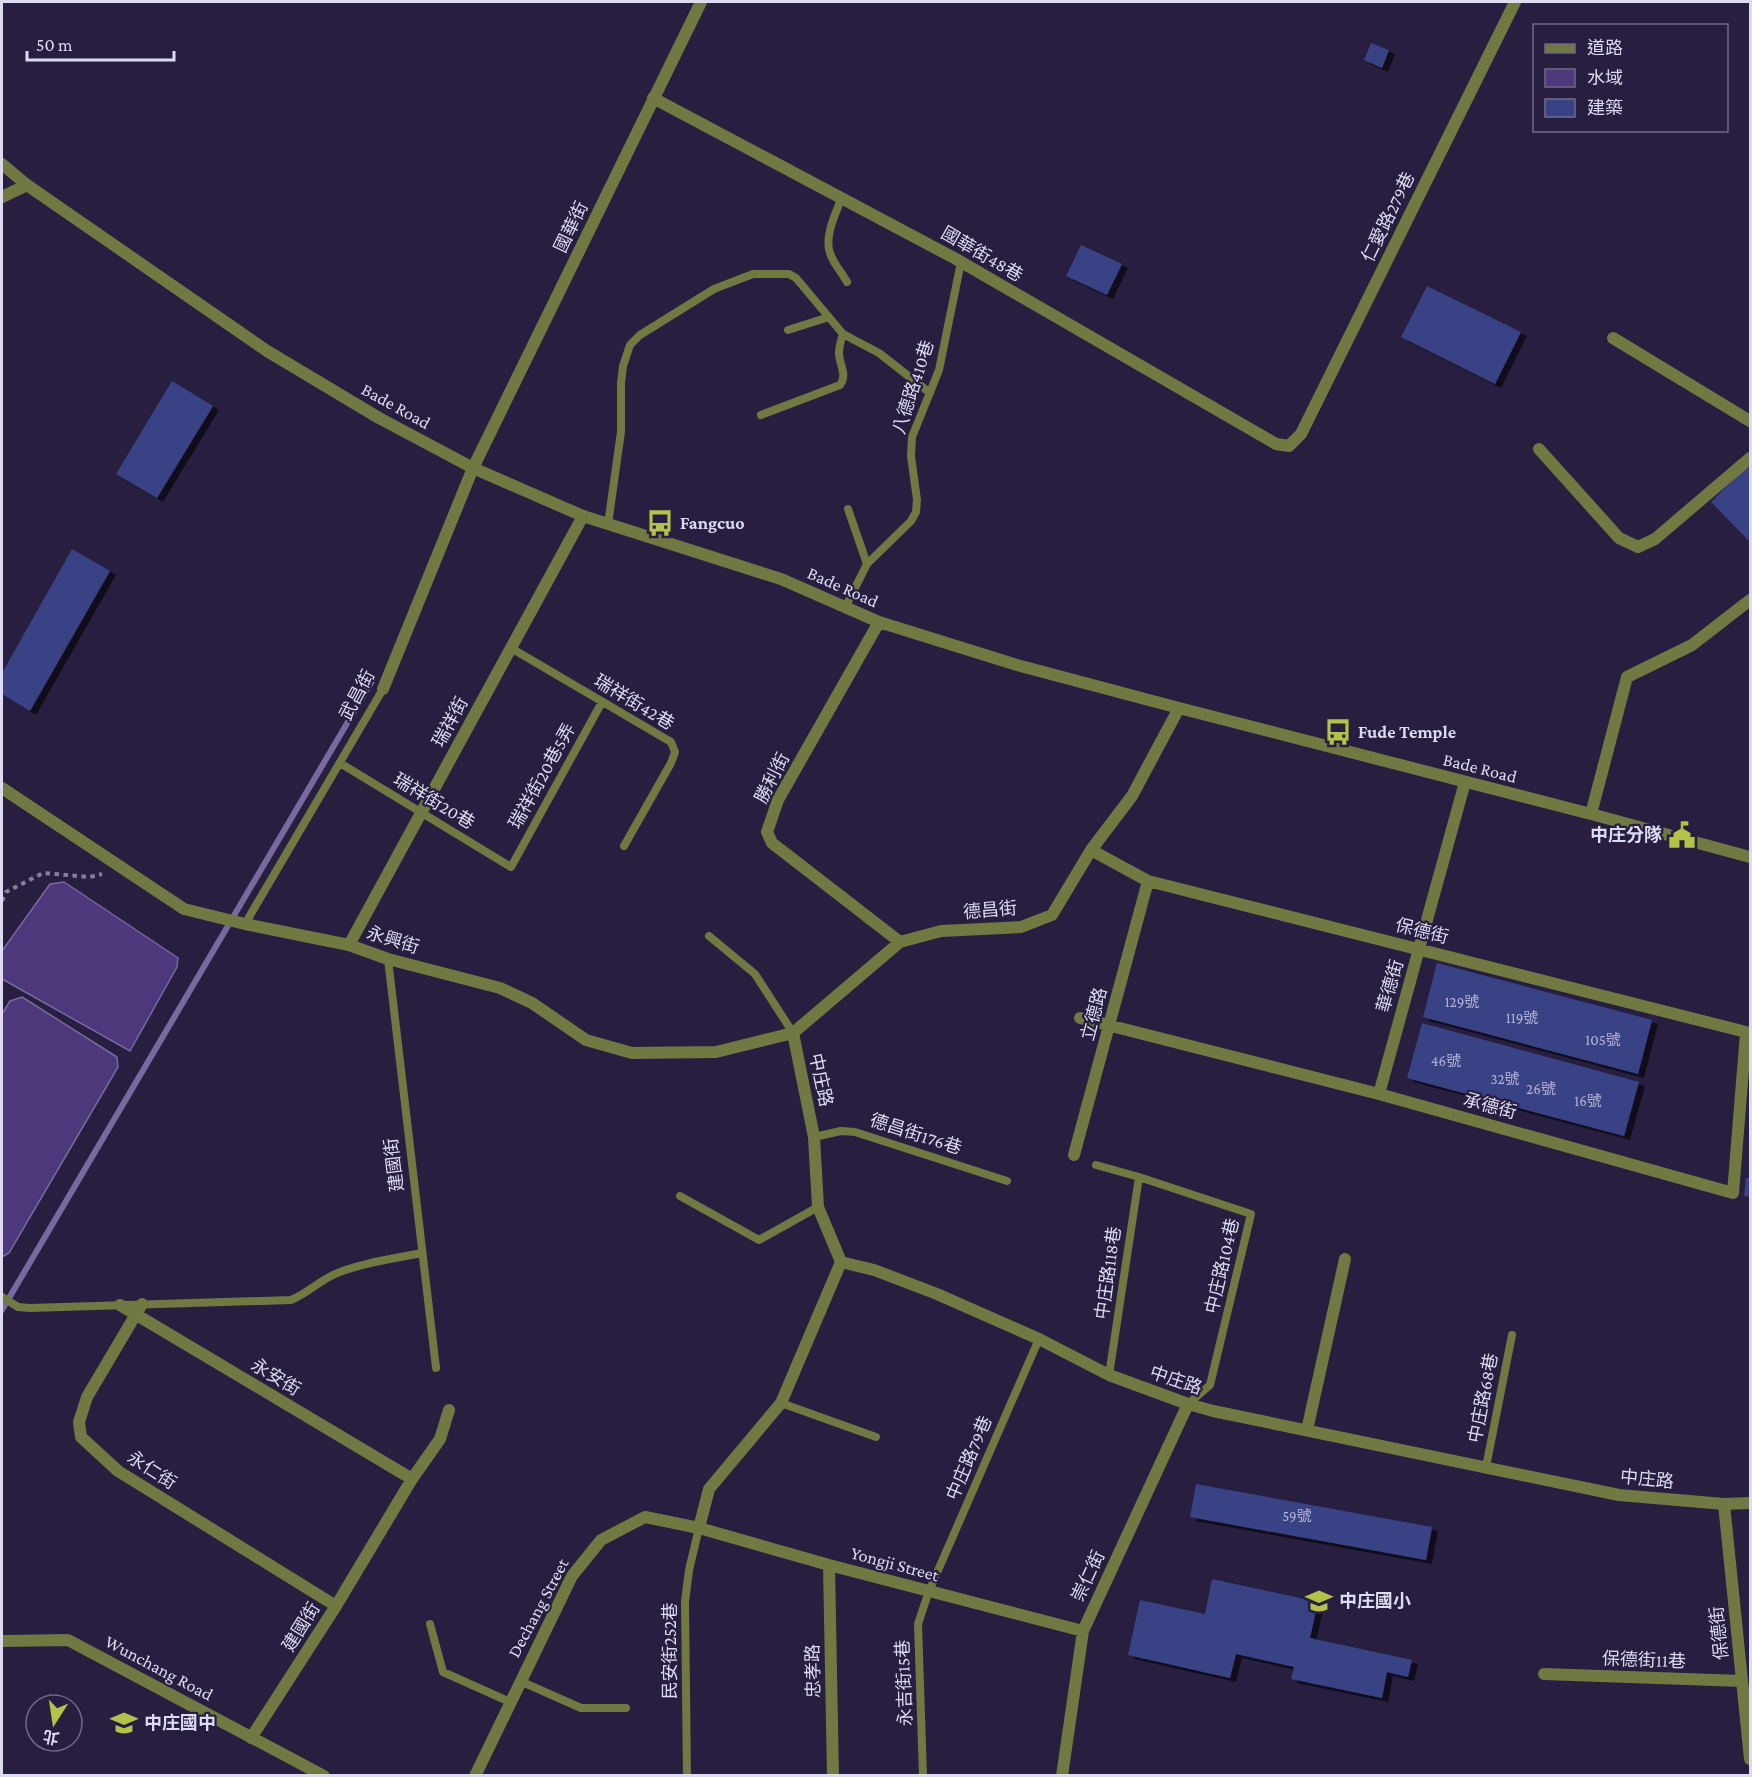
<svg xmlns="http://www.w3.org/2000/svg" width="1752" height="1777" font-family="'Crimson Pro','Noto Sans TC',serif">
  <style>
    .water { fill: #4d387c; stroke: #78699f; stroke-width: 1.5 }
    .lines { fill: none; stroke-linecap: round; stroke-linejoin: round }
    .stream { stroke: #78699f; stroke-width: 6 }
    .building { fill: #394285; filter: url(#shadow) }
    .path { stroke: #86809c; stroke-width: 4; stroke-dasharray: 4.5 4.5; stroke-linecap: butt }
    .service { stroke: #717841; stroke-width: 8 }
    .minor { stroke: #717841; stroke-width: 12 }
    .tertiary { stroke: #717841; stroke-width: 12 }
    .labels { text-anchor: middle; dominant-baseline: central; stroke-width: 4.5; stroke-linejoin: round; paint-order: stroke }
    .number-label { font-size: 15px; fill: #b5b4d6 }
    .street-label { font-size: 18px; fill: #dedaf1; stroke: #271e40 }
    .poi-label { font-size: 18px; font-weight: bold; fill: #dedaf1; stroke: #271e40; text-anchor: start }
  </style>
  <defs>
    <filter id="shadow"><feDropShadow dx="6" dy="4" stdDeviation="0" flood-color="#0009"/></filter>
  </defs>
  <rect width="100%" height="100%" fill="#271e40"/>
  <path class="water" d="M64,882L178,958L177,967L130,1051L2,979V951L50,884Z
    M22,997L117,1057L118,1067L9,1253L2,1257V1014L10,1001Z"/>
  <g class="lines">
    <path class="stream" d="M2,1310L372,681"/>
  </g>
  <path class="building" d="M1371,43L1389,50L1382,68L1364,60Z
    M1081,245L1122,264L1107,295L1066,276Z
    M1427,286L1521,332L1495,384L1401,337Z
    M172,381L213,406L157,498L116,474Z
    M1747,466L1750,470V542L1711,502Z
    M72,549L110,571L30,711L2,694V673Z
    M1437,963L1652,1020L1638,1074L1423,1017Z
    M1422,1023L1639,1082L1624,1136L1407,1078Z
    M1746,1178H1750V1197L1744,1196Z
    M1196,1484L1432,1527L1426,1560L1190,1517Z
    M1212,1579L1318,1602L1310,1638L1412,1660L1408,1677L1387,1672L1382,1698L1291,1679L1294,1667L1236,1654L1230,1678L1128,1655L1140,1600L1205,1614Z"/>
  <g class="lines">
    <path class="path" d="M2,901L6,892L43,873L90,877L102,874"/>
    <path class="service" d="M842,197C836,213 824,236 830,253C833,263 842,273 847,282
      M788,330L829,317
      M761,415L840,385C848,374 839,365 839,353C839,346 841,340 843,334
      M848,509L867,564
      M608,524L621,432V383L623,366L630,345L640,335L714,289L753,274H789L796,278L843,334L879,353L930,393
      M846,606L867,564L911,521L916,512L917,500L911,456L912,437L939,370L961,262
      M511,648L671,742L675,752L671,763L624,846
      M340,763L511,867L602,702
      M245,924L383,689
      M709,936L755,974L793,1033
      M388,959L436,1368
      M814,1137L841,1131L855,1132L1007,1181
      M1096,1165L1139,1177L1251,1214L1210,1385L1188,1404
      M680,1196L759,1240L818,1207
      M2,1297L18,1307L30,1308L291,1300C306,1294 317,1283 331,1276C354,1264 397,1258 422,1253
      M1109,1375L1139,1177
      M781,1403L876,1437
      M1486,1467L1512,1335
      M430,1624L443,1672L510,1702
      M520,1681L581,1708H626
      M687,1776L685,1602L689,1570L699,1528
      M923,1776L918,1624L929,1591L1039,1339"/>
    <path class="minor" d="M653,98L956,259L1276,444L1289,446L1301,434L1515,2
      M2,197L27,185
      M1613,338L1750,421
      M1539,449L1619,538L1638,547L1655,539L1750,458
      M583,516L781,579L879,622L1017,665L1179,708L1591,814L1750,857
      M879,622L778,800L767,832L772,843L900,942
      M383,689L473,468L701,2
      M2,788L184,909L245,924L349,945
      M1591,814L1627,677L1692,645L1750,600
      M1091,850L1148,881L1750,1033
      M1080,1018L1379,1094L1733,1193L1746,1033
      M793,1033L900,942L941,931L1021,927L1052,915L1091,850L1132,796L1179,708
      M1379,1094L1465,782
      M1074,1155L1148,881
      M142,1304L87,1397L79,1422L81,1437L118,1471L336,1606
      M120,1305L412,1479
      M1307,1430L1345,1259
      M1724,1504L1750,1759
      M699,1528L829,1565L1083,1631
      M829,1565L833,1776
      M2,1641L68,1640L324,1776
      M1544,1674L1742,1681
      M251,1738L336,1606L412,1479L440,1439L449,1410
      M475,1776L572,1576L601,1540L645,1517L699,1528L709,1489L781,1403L841,1262
      M1062,1776L1083,1631L1188,1404"/>
    <path class="tertiary" d="M2,164L27,185L267,351L379,418L473,468L583,516L349,945L388,959L500,988L532,1003L586,1040L632,1053L716,1052L793,1033L814,1137L818,1207L841,1262L874,1270L937,1294L1039,1339L1109,1375L1188,1404L1213,1411L1619,1495L1724,1504L1750,1503"/>
  </g>
  <defs>
    <symbol id="bus-bare" viewBox="-9 -9 18 18"><path d="M-5-6H5V4H4V6H2V4H-2V6H-4V4H-5ZM-3.5-4V0h7V-4ZM-3.5 1.2v1.5H-2V1.2ZM2 1.2v1.5H3.5V1.2Z" fill="#b5c249" stroke="#271e40" stroke-width="2.5" paint-order="stroke"/></symbol>
    <symbol id="civic-bare" viewBox="-9 -9 18 18"><path d="M-.6-6.5H3V-4.5H.6V-3L4-1V1h2V6H-6V1h2V-1L-.6-3ZM-1.2 2.5V6h2.4V2.5Z" fill="#b5c249" stroke="#271e40" stroke-width="2.5" paint-order="stroke"/></symbol>
    <symbol id="school-bare" viewBox="-9 -9 18 18"><path d="M0-5L7-2L0 1L-7-2ZM-4 1L0 2.5L4 1V4Q0 6-4 4Z" fill="#b5c249" stroke="#271e40" stroke-width="2.5" paint-order="stroke"/></symbol>
  </defs>
  <g fill-rule="evenodd">
    <use href="#bus-bare" x="641" y="504" width="38" height="38"/>
    <use href="#bus-bare" x="1319" y="713" width="38" height="38"/>
    <use href="#civic-bare" x="1663" y="816" width="38" height="38"/>
    <use href="#school-bare" x="1300" y="1582" width="38" height="38"/>
    <use href="#school-bare" x="105" y="1704" width="38" height="38"/>
  </g>
  <g class="labels">
    <g class="number-label">
      <text x="1462" y="1002">129號</text>
      <text x="1522" y="1018">119號</text>
      <text x="1603" y="1040">105號</text>
      <text x="1446" y="1061">46號</text>
      <text x="1505" y="1079">32號</text>
      <text x="1541" y="1089">26號</text>
      <text x="1588" y="1101">16號</text>
      <text x="1297" y="1516">59號</text>
    </g>
    <g class="street-label">
      <text transform="translate(1388 217) rotate(-64)">仁愛路279巷</text>
      <text transform="translate(571 227) rotate(-64)">國華街</text>
      <text transform="translate(982 254) rotate(30)">國華街48巷</text>
      <text transform="translate(913 387) rotate(-72)">八德路410巷</text>
      <text transform="translate(396 406) rotate(29)">Bade Road</text>
      <text transform="translate(843 587) rotate(24)">Bade Road</text>
      <text transform="translate(357 695) rotate(-62)">武昌街</text>
      <text transform="translate(634 702) rotate(31)">瑞祥街42巷</text>
      <text transform="translate(450 722) rotate(-61)">瑞祥街</text>
      <text transform="translate(1480 768) rotate(14)">Bade Road</text>
      <text transform="translate(542 776) rotate(-61)">瑞祥街20巷5弄</text>
      <text transform="translate(772 778) rotate(-63)">勝利街</text>
      <text transform="translate(434 801) rotate(31)">瑞祥街20巷</text>
      <text transform="translate(990 910) rotate(-5)">德昌街</text>
      <text transform="translate(1422 931) rotate(14)">保德街</text>
      <text transform="translate(393 940) rotate(17)">永興街</text>
      <text transform="translate(1390 986) rotate(-74)">華德街</text>
      <text transform="translate(1094 1014) rotate(-75)">立德路</text>
      <text transform="translate(821 1080) rotate(78)">中庄路</text>
      <text transform="translate(1490 1106) rotate(15)">承德街</text>
      <text transform="translate(916 1134) rotate(18)">德昌街176巷</text>
      <text transform="translate(394 1165) rotate(-97)">建國街</text>
      <text transform="translate(1222 1266) rotate(-77)">中庄路104巷</text>
      <text transform="translate(1108 1273) rotate(-82)">中庄路118巷</text>
      <text transform="translate(276 1377) rotate(31)">永安街</text>
      <text transform="translate(1176 1380) rotate(19)">中庄路</text>
      <text transform="translate(1483 1398) rotate(-79)">中庄路68巷</text>
      <text transform="translate(969 1458) rotate(-67)">中庄路79巷</text>
      <text transform="translate(152 1470) rotate(33)">永仁街</text>
      <text transform="translate(1647 1479) rotate(6)">中庄路</text>
      <text transform="translate(895 1564) rotate(15)">Yongji Street</text>
      <text transform="translate(1088 1576) rotate(-65)">崇仁街</text>
      <text transform="translate(538 1608) rotate(-62)">Dechang Street</text>
      <text transform="translate(301 1627) rotate(-58)">建國街</text>
      <text transform="translate(1719 1633) rotate(-96)">保德街</text>
      <text transform="translate(670 1651) rotate(-90)">民安街252巷</text>
      <text transform="translate(1644 1660) rotate(2)">保德街11巷</text>
      <text transform="translate(159 1668) rotate(28)">Wunchang Road</text>
      <text transform="translate(813 1671) rotate(-91)">忠孝路</text>
      <text transform="translate(904 1683) rotate(-92)">永吉街15巷</text>
    </g>
    <g class="poi-label">
      <text x="680" y="523">Fangcuo</text>
      <text x="1358" y="732">Fude Temple</text>
      <text x="1662" y="835" text-anchor="end">中庄分隊</text>
      <text x="1339" y="1601">中庄國小</text>
      <text x="144" y="1723">中庄國中</text>
    </g>
  </g>
  <rect width="1752" height="1777" fill="none" stroke="#dedaf1" stroke-width="6"/>
  <rect x="1533" y="24" width="195" height="108" fill="#271e40" stroke="#706987" stroke-width="1.5"/>
  <rect x="1545" y="44" width="30" height="9" fill="#717841" stroke="#706987" stroke-width="1.5"/>
  <text x="1587" y="54" font-size="18" fill="#dedaf1">道路</text>
  <rect x="1545" y="69" width="30" height="18" fill="#4d387c" stroke="#706987" stroke-width="1.5"/>
  <text x="1587" y="84" font-size="18" fill="#dedaf1">水域</text>
  <rect x="1545" y="99" width="30" height="18" fill="#394285" stroke="#706987" stroke-width="1.5"/>
  <text x="1587" y="114" font-size="18" fill="#dedaf1">建築</text>
  <g transform="translate(54 1723) rotate(192)"><circle r="28" fill="#271e40" stroke="#706987" stroke-width="1.5"/>
  <path d="M0-4.5L10 22L0 15L-10 22Z" fill="#b5c249"/>
  <text y="-9" font-size="16" font-weight="bold" text-anchor="middle" fill="#dedaf1">北</text>
  </g>
  <path d="M27 51v9h147v-9" fill="none" stroke="#dedaf1" stroke-width="3"/>
  <text x="36" y="51" font-size="18" fill="#dedaf1" stroke="#271e40" stroke-width="4.5" paint-order="stroke">50 m</text>
</svg>
